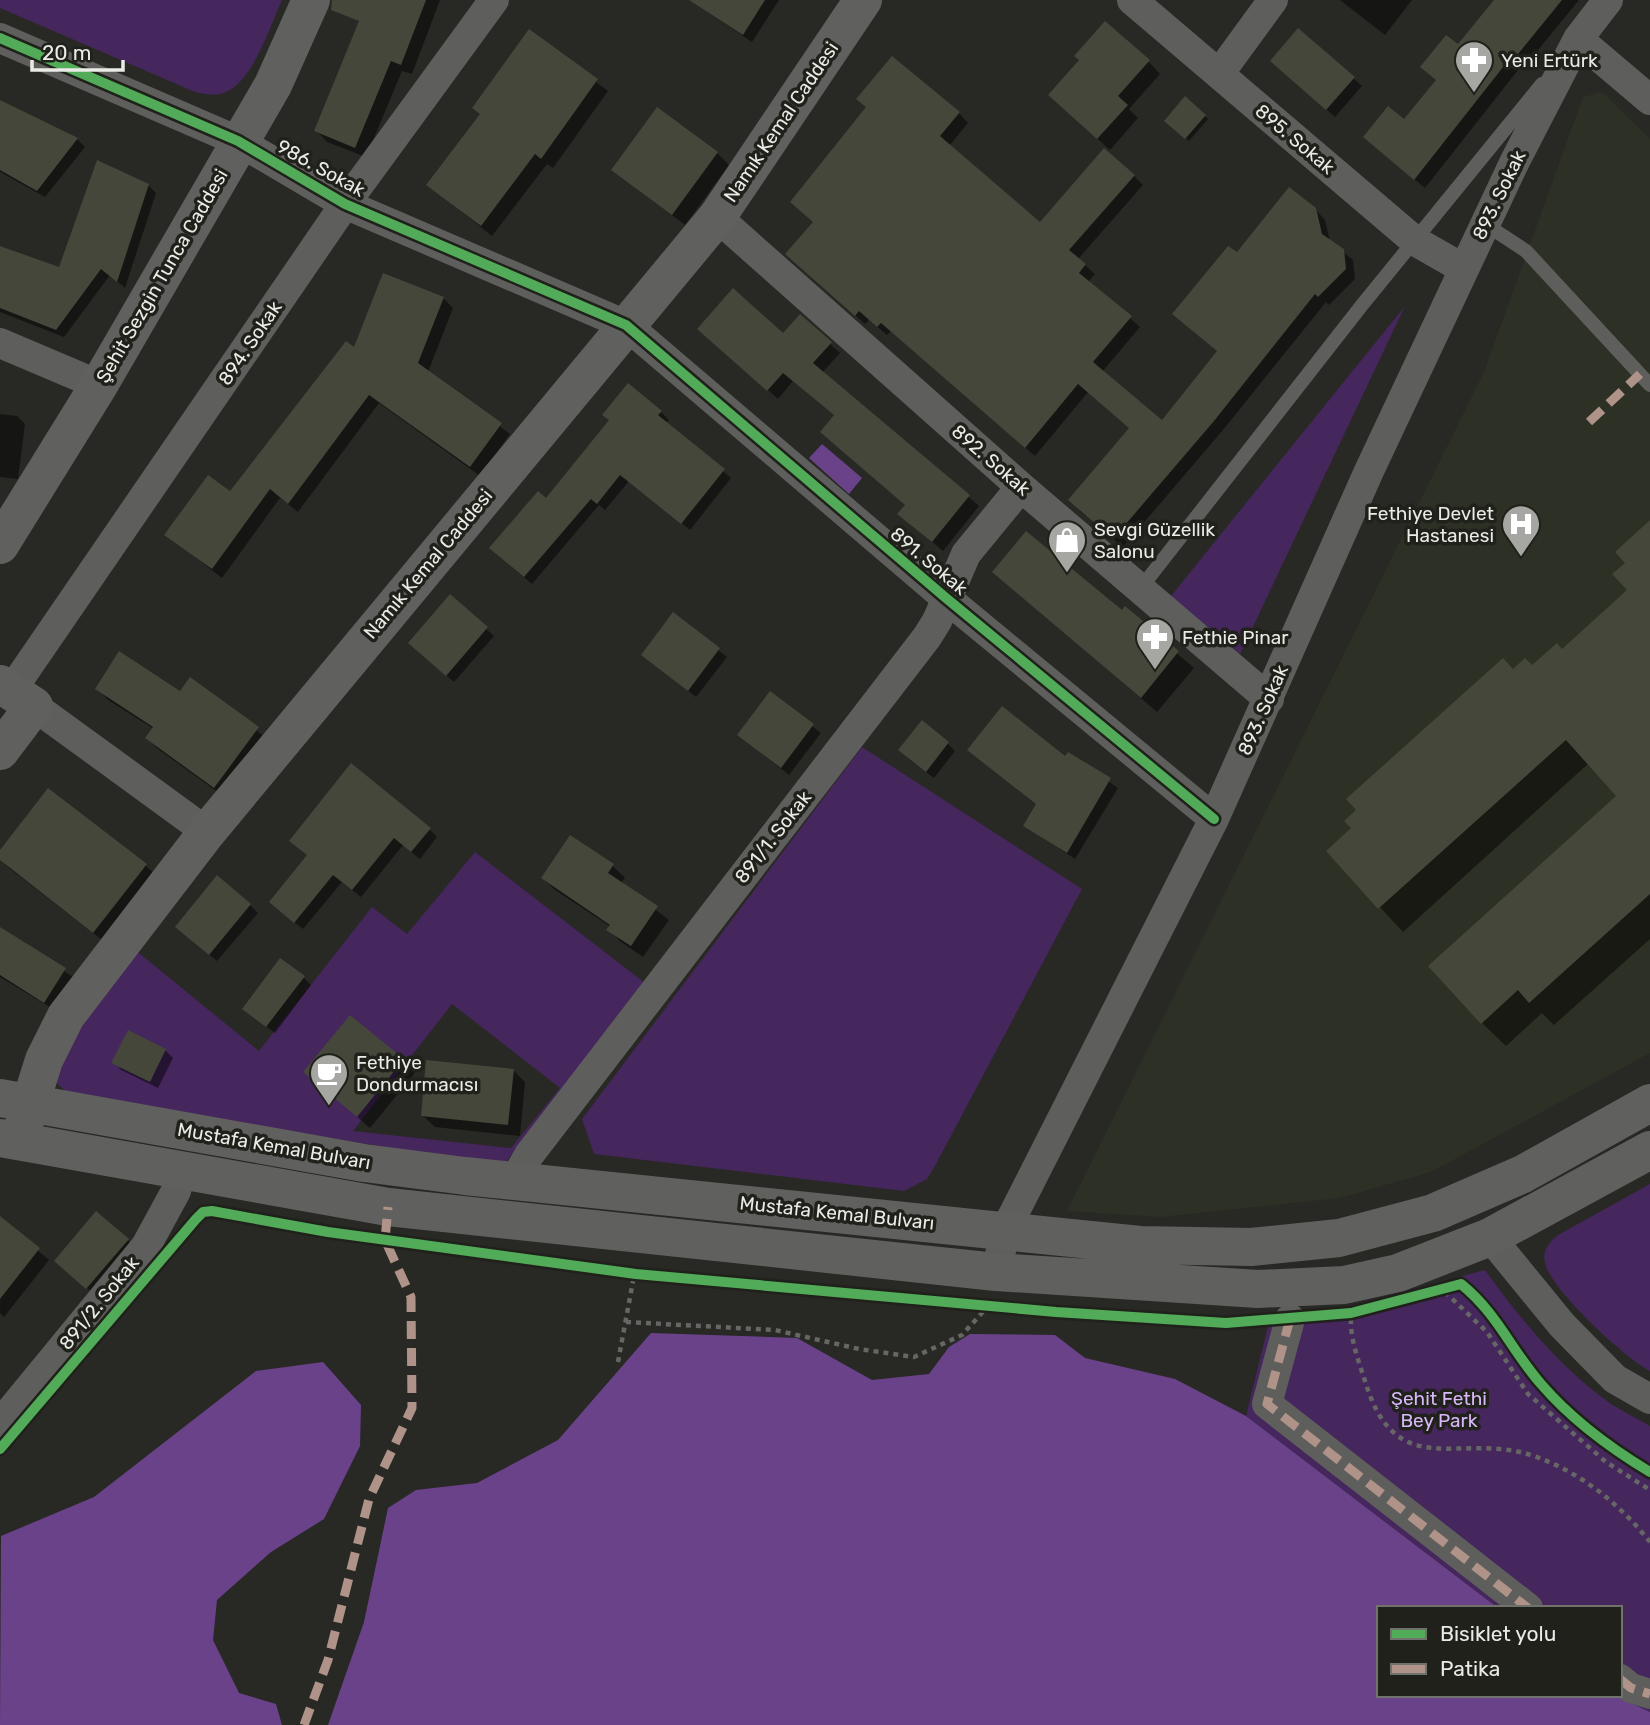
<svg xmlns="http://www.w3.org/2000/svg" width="1650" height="1725" font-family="Rubik,sans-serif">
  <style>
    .built { fill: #2d3024 }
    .green { fill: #45265d; fill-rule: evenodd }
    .water { fill: #6a428a }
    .shadow { fill: #0007 }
    .building { fill: #45473b }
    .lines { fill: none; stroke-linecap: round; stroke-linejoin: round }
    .path { stroke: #666665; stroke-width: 4.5; stroke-dasharray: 5 5; stroke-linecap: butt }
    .lane { stroke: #5e5f5c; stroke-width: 14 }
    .street { stroke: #5e5f5c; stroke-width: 30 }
    .secondary { stroke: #60605f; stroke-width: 38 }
    .quiet { stroke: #af9288; stroke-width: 9; stroke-dasharray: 18 9; stroke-linecap: butt }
    .cycleway-casing { stroke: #1f211a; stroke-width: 15 }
    .cycleway { stroke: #51ab58; stroke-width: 10 }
    .labels { text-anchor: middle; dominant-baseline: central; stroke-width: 7; stroke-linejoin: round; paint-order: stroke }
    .poi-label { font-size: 19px; fill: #eaebe6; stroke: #1f211a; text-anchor: start }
    .street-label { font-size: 19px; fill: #eaebe6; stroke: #1f211a }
    .park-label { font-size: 19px; fill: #d9b8f9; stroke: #1f211a }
  </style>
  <rect width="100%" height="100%" fill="#282924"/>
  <path class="built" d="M1602,92L1650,139V1053L1431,1172L1340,1198L1161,1217L1067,1211L1484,372L1583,97Z"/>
  <path class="green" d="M0,0H282C270,26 252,85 223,93C214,96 204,94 195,92L0,8Z
    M1405,306L1240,654L1171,596Z
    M862,747L1082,889L935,1166L927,1179L904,1191L594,1154L582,1119Z
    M475,852L645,983L502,1167L67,1093L54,1080L56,1058L134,949L259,1051L372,907L407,934ZM452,1004L560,1088L511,1148L353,1131Z
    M1650,1184V1371C1625,1358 1551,1290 1545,1263C1542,1251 1549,1242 1558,1235Z
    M1485,1270C1519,1317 1556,1363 1603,1398C1617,1409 1635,1417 1650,1426V1712L1614,1695H1620V1608H1498L1246,1416L1271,1314L1344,1307Z"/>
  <path class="water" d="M822,444L862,478L849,494L809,458Z
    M651,1333L797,1338L872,1380L929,1374L949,1347L970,1334L1055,1335L1085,1358L1175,1379L1246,1416L1498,1608H1379V1695H1614L1650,1712V1725H328L364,1622L388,1508L416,1490L477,1483L558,1440Z
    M323,1362L361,1405L360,1446L324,1519L271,1552L217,1600L213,1640L239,1693L276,1704L282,1725H0L1,1536L94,1497L256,1371Z"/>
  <path class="shadow" d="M362,0H440L412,74L402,71L366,157L327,142L317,131L360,23L355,18Z
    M690,0H779L752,42Z
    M1340,0H1412L1385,35Z
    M1497,0H1579L1524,67L1522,65L1425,188L1375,146L1404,121L1438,81L1459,46Z
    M1299,30L1362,86L1335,117L1280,69Z
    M529,32L608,91L553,168L547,164L492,236L428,185L481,115Z
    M1149,62L1160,74L1129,109L1138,118L1110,150L1062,107Z
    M1185,99L1208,119L1189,141L1166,121Z
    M0,103L77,139L85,147L45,197L0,172Z
    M959,113L968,123L949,146L1040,224L1134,176L1143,185L1078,259L1095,274L1088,282L1140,327L1102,372L1162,422L1218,352L1237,255L1315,209L1325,220L1330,241L1353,260L1355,279L1329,305L1326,302L1223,430L1123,547L1079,510L1131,428L1088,392L1035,456L891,331L887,335L869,320L865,324L797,263Z
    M717,153L729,165L685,225L613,170Z
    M148,185L156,193L125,288L110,275L64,337L0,312V246L61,269Z
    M443,298L453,308L428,372L510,434L480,476L379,403L298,512L280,498L222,578L167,535L230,493Z
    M783,335L830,344L840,353L822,373L979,506L943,551L899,514L906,506L836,416L793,381L778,399L709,338Z
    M661,412L669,420L666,423L731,478L690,530L629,481L605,510L599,505L532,584L499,556L546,500Z
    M0,414L17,416L25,424L18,479L0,477Z
    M1650,523V939L1554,1025L1542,1013L1506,1046L1482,1023L1619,796L1589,763L1403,932L1328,851L1513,671L1532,668L1563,651L1629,590L1627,563Z
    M994,572L1122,612L1125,609L1194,668L1157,712Z
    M673,615L727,657L696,697L643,655Z
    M486,629L494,636L454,682L418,650Z
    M190,679L269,740L226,798L158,749L147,738L154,729L108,700L97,688L180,693Z
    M771,694L821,733L789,775L739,735Z
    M947,743L955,751L934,778L908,758Z
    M1068,754L1118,788L1075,859L1025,826Z
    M429,829L437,837L420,859L403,845L361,897L342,882L303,929L279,910L309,856Z
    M0,853L146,866L158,877L106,943L9,868L0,859Z
    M613,866L625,878L621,883L669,920L643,957L621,942L609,930L611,927L555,890L543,878Z
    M250,905L258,913L217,961L185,934Z
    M0,929L73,977L53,1009L0,977Z
    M304,978L311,985L275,1033L252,1016Z
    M351,1017L415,1073L370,1128L305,1072Z
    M165,1050L173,1058L158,1088L121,1070L114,1062Z
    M513,1070L525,1082L520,1136L435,1127L422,1115Z
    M2,1220L49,1260L4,1317L0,1313Z
    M128,1240L135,1248L95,1295L64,1268Z"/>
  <path class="building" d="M332,0H426L401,65L391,61L355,148L314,131L359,21L331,10Z
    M689,0H765L743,35Z
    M1494,0H1562L1514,59L1511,57L1414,180L1363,137L1388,106L1404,119L1436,80L1420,67L1446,35L1458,44Z
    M1105,21L1150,60L1118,96L1128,105L1097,139L1048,95L1079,60L1074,56Z
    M1298,28L1355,77L1326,110L1270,61Z
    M529,29L598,79L541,159L535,154L481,226L426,185L480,114L472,108Z
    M892,56L960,112L940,136L1040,222L1104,148L1135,175L1069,250L1086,264L1079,273L1132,316L1093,362L1162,420L1217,351L1172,314L1228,246L1237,252L1289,187L1316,208L1322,234L1344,249L1346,269L1318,297L1315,294L1214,421L1113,539L1068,500L1129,428L1078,384L1025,448L881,323L877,327L859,311L855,316L785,254L813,222L790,202L866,107L856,99Z
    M1185,96L1206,115L1185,139L1164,121Z
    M0,100L78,138L37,191L0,170Z
    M657,107L718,152L672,215L611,170Z
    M97,160L149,184L117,282L101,269L56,330L0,308V246L59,267Z
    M383,273L444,297L418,363L502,423L470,467L369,395L288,504L270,489L212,569L164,535L208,475L230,491L346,341L354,347Z
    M733,288L783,333L800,314L832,342L813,363L970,495L932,542L897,514L905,505L820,432L834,415L783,373L767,391L697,329Z
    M628,383L662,411L658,415L725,469L681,524L620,475L597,504L591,499L524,577L489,548L538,491L546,498L609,420L602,415Z
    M1650,520V894L1529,1003L1518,990L1481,1024L1428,966L1616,796L1566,740L1378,909L1326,851L1351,828L1344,821L1356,810L1346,799L1503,658L1513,669L1525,658L1532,665L1557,643L1562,649L1627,590L1612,574L1625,563L1615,552Z
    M1026,531L1122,610L1125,606L1179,651L1141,698L992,572Z
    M450,594L488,627L446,676L408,643Z
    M673,612L720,648L688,691L641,655Z
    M119,651L180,691L190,677L259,727L214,788L145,738L153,727L95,689Z
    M770,691L814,724L781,768L737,735Z
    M1002,706L1065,756L1068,752L1111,778L1067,853L1023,826L1036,804L967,750Z
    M922,720L949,742L926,772L898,750Z
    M351,763L431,828L411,852L394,838L352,890L333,875L294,923L269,902L307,855L289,841Z
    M48,788L147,864L93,933L0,860V850Z
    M570,835L614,864L608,873L658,906L631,946L606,930L610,925L541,878Z
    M217,875L251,904L209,955L175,927Z
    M0,927L66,968L44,1003L0,975Z
    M280,958L305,976L266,1027L242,1009Z
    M350,1015L404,1059L357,1117L303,1072Z
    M128,1030L166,1049L150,1082L111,1063Z
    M426,1060L514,1069L508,1125L421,1116Z
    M96,1211L129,1239L86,1289L54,1261Z
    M0,1216L40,1248L0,1299Z"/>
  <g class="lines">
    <path class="path" d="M1445,1292L1487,1332L1528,1394L1606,1462L1650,1490
      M1351,1319C1350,1339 1359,1362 1365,1381C1396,1484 1459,1432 1531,1455C1579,1471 1619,1503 1650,1542
      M626,1322L775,1330L859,1349L914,1357L962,1335L989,1305
      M618,1362L636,1265"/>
    <path class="lane" d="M1485,224L1526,251L1650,385
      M1140,589L1362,305L1542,84"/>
    <path class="street" d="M1132,0L1415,241L1464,269
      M0,38L238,141L345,204L626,325L946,598L1214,819
      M1578,39L1650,100
      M1219,74L1273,0
      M717,217L1021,487L1269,699
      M0,343L99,385
      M11,691L345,204L494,0
      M34,706L207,832
      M514,1181L529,1155L927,637L937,621L966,554L1021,487
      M1490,1237L1562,1325L1615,1379L1650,1399
      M996,1272L1006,1229L1214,819L1369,471L1515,161L1578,39L1608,0
      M1290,1319L1267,1404L1528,1608
      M0,1424L146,1246L176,1191L181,1171
      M1620,1679L1631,1688L1650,1694"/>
    <path class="secondary" d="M0,545L99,385L273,85L311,0
      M0,684L34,706L0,751
      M0,1098L364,1163L465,1176L1140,1245L1251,1247L1339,1238L1433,1213L1523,1174L1650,1103
      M23,1127L44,1060L66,1016L207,832L717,217L863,0
      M0,1138L388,1207L996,1272L1258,1289L1344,1285L1398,1273L1490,1237L1650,1150"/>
    <path class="quiet" d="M1589,422L1640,374
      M1290,1319L1267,1404L1528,1608
      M1620,1679L1631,1688L1650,1694
      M304,1725L328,1660L369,1499L412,1408L411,1297L385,1240L388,1207"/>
    <defs>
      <path id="cycleway" d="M0,38L238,141L345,204L626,325L946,598L1214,819
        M0,1449L196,1219L203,1212L212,1211L328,1232L636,1274L1056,1312L1226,1323L1351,1313L1461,1284C1498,1314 1511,1350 1541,1384C1572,1420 1610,1448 1650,1472"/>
    </defs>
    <use href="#cycleway" class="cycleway-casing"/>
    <use href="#cycleway" class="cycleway"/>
  </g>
  <defs>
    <symbol id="pharmacy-pin" viewBox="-11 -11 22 30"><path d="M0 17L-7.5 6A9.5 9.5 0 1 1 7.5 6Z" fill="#a6a7a2" stroke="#1f211a"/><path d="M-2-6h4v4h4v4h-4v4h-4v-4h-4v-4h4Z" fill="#fff"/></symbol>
    <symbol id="hospital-pin" viewBox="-11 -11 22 30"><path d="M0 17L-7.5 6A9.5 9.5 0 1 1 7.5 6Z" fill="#a6a7a2" stroke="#1f211a"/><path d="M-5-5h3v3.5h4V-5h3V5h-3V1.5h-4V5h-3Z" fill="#fff"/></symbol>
    <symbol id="shop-pin" viewBox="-11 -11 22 30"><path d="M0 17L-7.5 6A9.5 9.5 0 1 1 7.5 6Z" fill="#a6a7a2" stroke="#1f211a"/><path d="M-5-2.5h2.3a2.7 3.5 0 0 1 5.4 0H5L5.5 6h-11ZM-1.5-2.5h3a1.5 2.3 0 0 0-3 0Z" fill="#fff"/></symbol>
    <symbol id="cafe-pin" viewBox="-11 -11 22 30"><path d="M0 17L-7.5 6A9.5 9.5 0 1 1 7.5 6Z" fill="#a6a7a2" stroke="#1f211a"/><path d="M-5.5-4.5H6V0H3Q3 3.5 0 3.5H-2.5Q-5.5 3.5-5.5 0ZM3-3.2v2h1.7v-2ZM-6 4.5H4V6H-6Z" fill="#fff"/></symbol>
  </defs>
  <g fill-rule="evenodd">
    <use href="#pharmacy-pin" x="1452" y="38" width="44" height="60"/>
    <use href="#hospital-pin" x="1499" y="502" width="44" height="60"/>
    <use href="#shop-pin" x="1045" y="518" width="44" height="60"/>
    <use href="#pharmacy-pin" x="1133" y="615" width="44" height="60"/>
    <use href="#cafe-pin" x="307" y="1051" width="44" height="60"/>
  </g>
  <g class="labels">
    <g class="poi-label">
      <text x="1501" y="60">Yeni Ertürk</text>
      <text x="1494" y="513" text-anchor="end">Fethiye Devlet<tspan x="1494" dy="22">Hastanesi</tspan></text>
      <text x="1094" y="529">Sevgi Güzellik<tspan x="1094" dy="22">Salonu</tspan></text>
      <text x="1182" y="637">Fethie Pinar</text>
      <text x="356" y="1062">Fethiye<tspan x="356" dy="22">Dondurmacısı</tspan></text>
    </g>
    <g class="street-label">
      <text transform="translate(781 122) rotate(-56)">Namık Kemal Caddesi</text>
      <text transform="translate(1295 139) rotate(40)">895. Sokak</text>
      <text transform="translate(321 168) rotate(29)">986. Sokak</text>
      <text transform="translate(1499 195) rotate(-64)">893. Sokak</text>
      <text transform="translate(162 276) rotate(-60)">Şehit Sezgin Tunca Caddesi</text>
      <text transform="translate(250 343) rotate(-56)">894. Sokak</text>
      <text transform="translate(991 460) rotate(41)">892. Sokak</text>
      <text transform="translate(929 561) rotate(40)">891. Sokak</text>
      <text transform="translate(428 564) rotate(-50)">Namık Kemal Caddesi</text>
      <text transform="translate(1263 710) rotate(-66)">893. Sokak</text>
      <text transform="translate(773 837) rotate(-52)">891/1. Sokak</text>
      <text transform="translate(274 1146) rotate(10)">Mustafa Kemal Bulvarı</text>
      <text transform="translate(837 1213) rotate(6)">Mustafa Kemal Bulvarı</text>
      <text transform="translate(99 1303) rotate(-51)">891/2. Sokak</text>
    </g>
    <g class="park-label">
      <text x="1439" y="1398">Şehit Fethi<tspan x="1439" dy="22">Bey Park</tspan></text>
    </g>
  </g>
  <rect x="1377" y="1606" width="245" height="91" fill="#1f211a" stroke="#70726c" stroke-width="2"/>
  <rect x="1391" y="1629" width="35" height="10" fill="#51ab58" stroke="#70726c" stroke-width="2"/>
  <text x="1440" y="1641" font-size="21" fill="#eaebe6">Bisiklet yolu</text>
  <rect x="1391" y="1664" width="35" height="10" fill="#af9288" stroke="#70726c" stroke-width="2"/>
  <text x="1440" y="1676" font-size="21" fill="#eaebe6">Patika</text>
  <path d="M32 60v10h91v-10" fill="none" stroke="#eaebe6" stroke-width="3.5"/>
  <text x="42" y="60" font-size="21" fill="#eaebe6" stroke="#1f211a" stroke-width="5" paint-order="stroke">20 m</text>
</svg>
